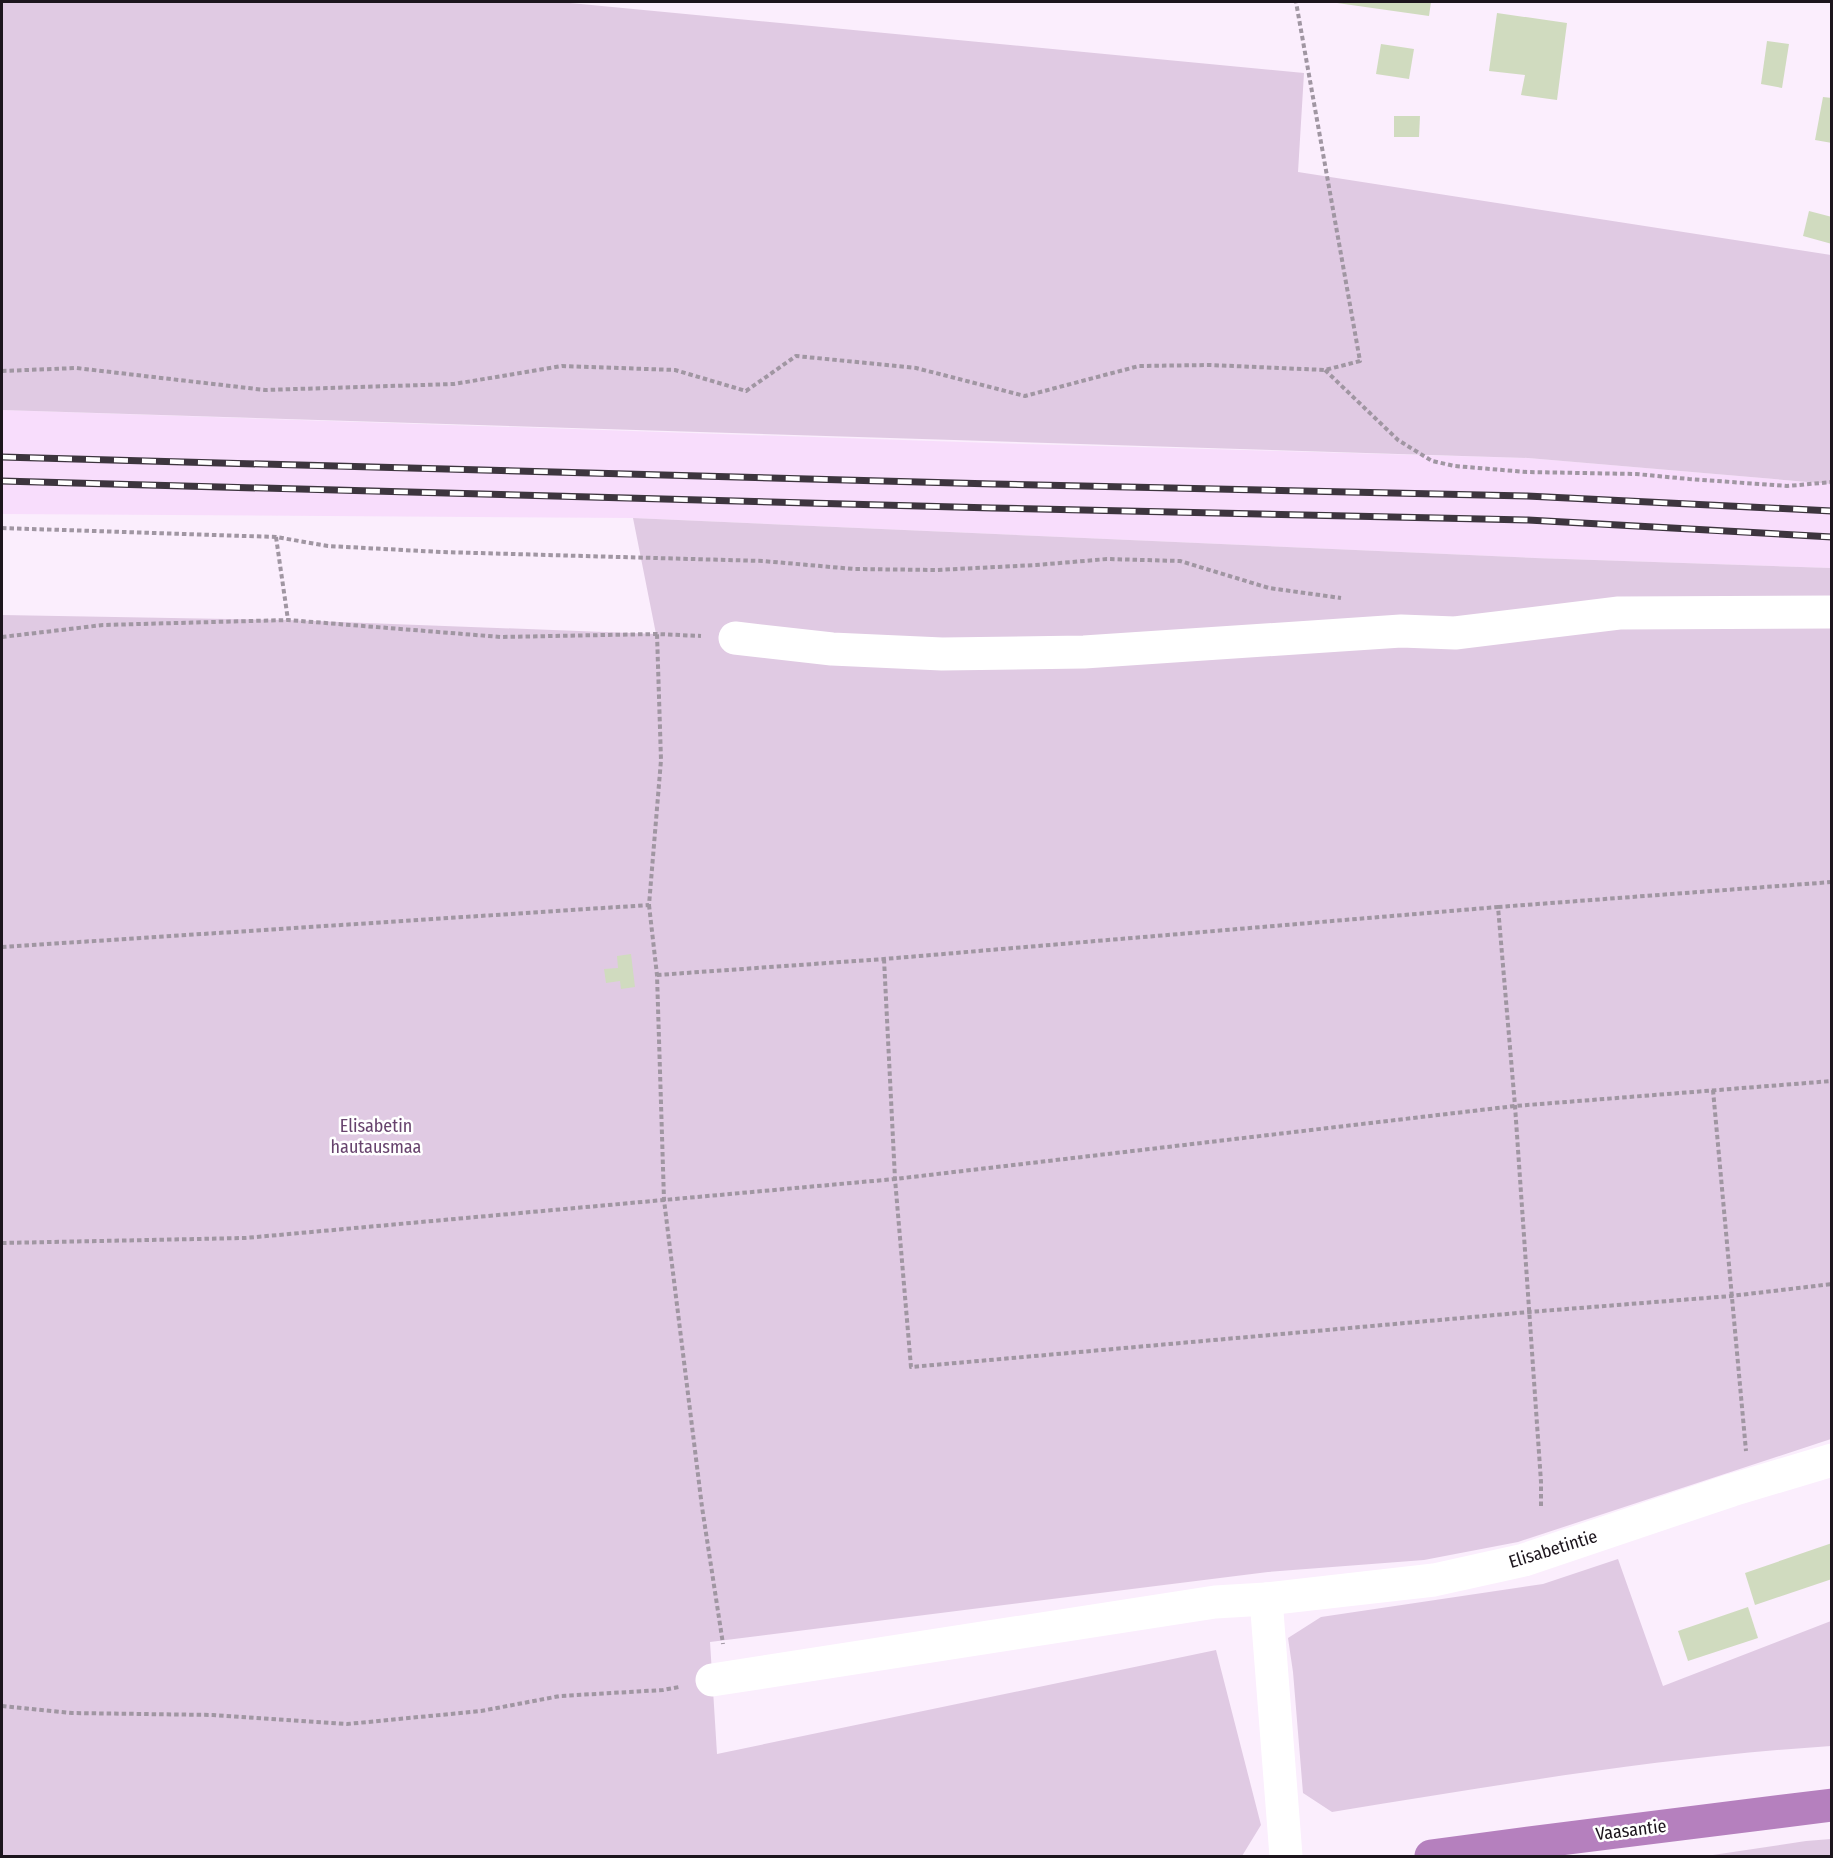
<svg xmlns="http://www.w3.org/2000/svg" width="1833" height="1858" viewBox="0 0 1833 1858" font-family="'Fira Sans Condensed',sans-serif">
<rect width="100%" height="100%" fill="#fbeefd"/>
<polygon fill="#f8ddfc" points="2,410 992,443 1528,458 1831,484 1832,568 1535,558 633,518 2,514"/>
<g fill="#e0cae3">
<polygon points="2,2 560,2 1304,73 1298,172 1831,255 1831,484 1528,458 2,410"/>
<polygon points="633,518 1535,558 1831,568 1831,1439 1518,1542 1424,1560 1268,1572 710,1642 717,1754 1216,1650 1261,1825 1242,1856 2,1856 2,615 288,620 656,634"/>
<path d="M1618 1559 1663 1686 1831 1621V1746C1664 1757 1498 1785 1332 1812L1303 1793 1293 1672 1288 1638 1321 1617 1543 1584Z"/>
<polygon points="1831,1839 1831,1856 1706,1856 1806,1841"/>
</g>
<g fill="#d0dbbf">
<polygon points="1337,2 1431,2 1429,16 1337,3"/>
<polygon points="1497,13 1567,23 1557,100 1521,95 1525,75 1489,71"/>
<polygon points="1767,41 1789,44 1782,88 1761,84"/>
<polygon points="1381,44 1414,49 1409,79 1376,74"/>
<polygon points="1823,97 1832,98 1832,143 1815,140"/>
<polygon points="1394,116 1420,116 1419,137 1394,137"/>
<polygon points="1809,211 1832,217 1832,244 1803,236"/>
<polygon points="631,954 635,987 621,989 620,981 606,983 604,969 618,968 617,956"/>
<polygon points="1832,1543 1832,1579 1755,1605 1745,1573"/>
<polygon points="1748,1607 1758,1638 1688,1661 1678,1631"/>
</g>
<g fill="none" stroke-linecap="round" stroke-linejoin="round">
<g stroke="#a096a2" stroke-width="4" stroke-dasharray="4.5 3" stroke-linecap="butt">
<polyline points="1325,370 1398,440 1432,461 1455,466 1527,472 1636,474 1689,479 1787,486 1832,482"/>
<polyline points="2,371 76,368 265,390 454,384 562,366 675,370 746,391 796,356 916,368 1025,396 1139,366 1210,365 1325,370 1360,361 1296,2"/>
<polyline points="2,528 276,537 328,546 441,552 763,561 854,569 936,570 1036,565 1107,559 1180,561 1269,588 1341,598"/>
<polyline points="276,537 288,620"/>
<polyline points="2,637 103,625 288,620 501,637 657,634 701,636"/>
<polyline points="649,905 657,975 664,1200 702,1507 723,1644"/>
<polyline points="1498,907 1832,882"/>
<polyline points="2,947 649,905 661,760 657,634"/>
<polyline points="884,959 895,1179 911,1367 1529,1312 1731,1296 1832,1284"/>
<polyline points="657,975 884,959 1498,907 1515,1106 1541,1482 1541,1507"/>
<polyline points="1713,1090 1746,1451"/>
<polyline points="2,1243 245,1238 895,1179 1515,1106 1832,1081"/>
<polyline points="2,1706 72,1713 213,1715 347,1724 481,1711 560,1696 663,1690 679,1687"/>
</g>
<g stroke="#fff" stroke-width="33">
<polyline points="735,638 832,649 942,654 1084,652 1401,631 1455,633 1619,613 1832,612"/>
<polyline points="1266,1599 1286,1856"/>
<polyline points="712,1680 1215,1602 1266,1599 1434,1580 1524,1560 1732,1490 1832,1460"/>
</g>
<polyline stroke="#b580be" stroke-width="33" points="1431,1856 1536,1842 1832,1805"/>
<g stroke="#3d353e" stroke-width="7">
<g id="rail">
<polyline points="2,457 993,484 1527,496 1832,511"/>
<polyline points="2,481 992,508 1528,520 1832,537"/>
</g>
</g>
<use href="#rail" stroke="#fff" stroke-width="4.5" stroke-dasharray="14" stroke-linecap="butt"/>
</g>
<g text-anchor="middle" stroke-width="5" stroke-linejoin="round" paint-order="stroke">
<g font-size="18" fill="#67436d" stroke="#fff">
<text x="376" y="1132">Elisabetin<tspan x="376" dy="21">hautausmaa</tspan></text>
</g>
<g font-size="18" fill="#1c151d" stroke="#fff">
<text transform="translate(1553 1549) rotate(-17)" y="6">Elisabetintie</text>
<text transform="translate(1631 1830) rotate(-7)" y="6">Vaasantie</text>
</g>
</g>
<rect width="1833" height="1858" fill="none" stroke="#1c151d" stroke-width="6"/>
</svg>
